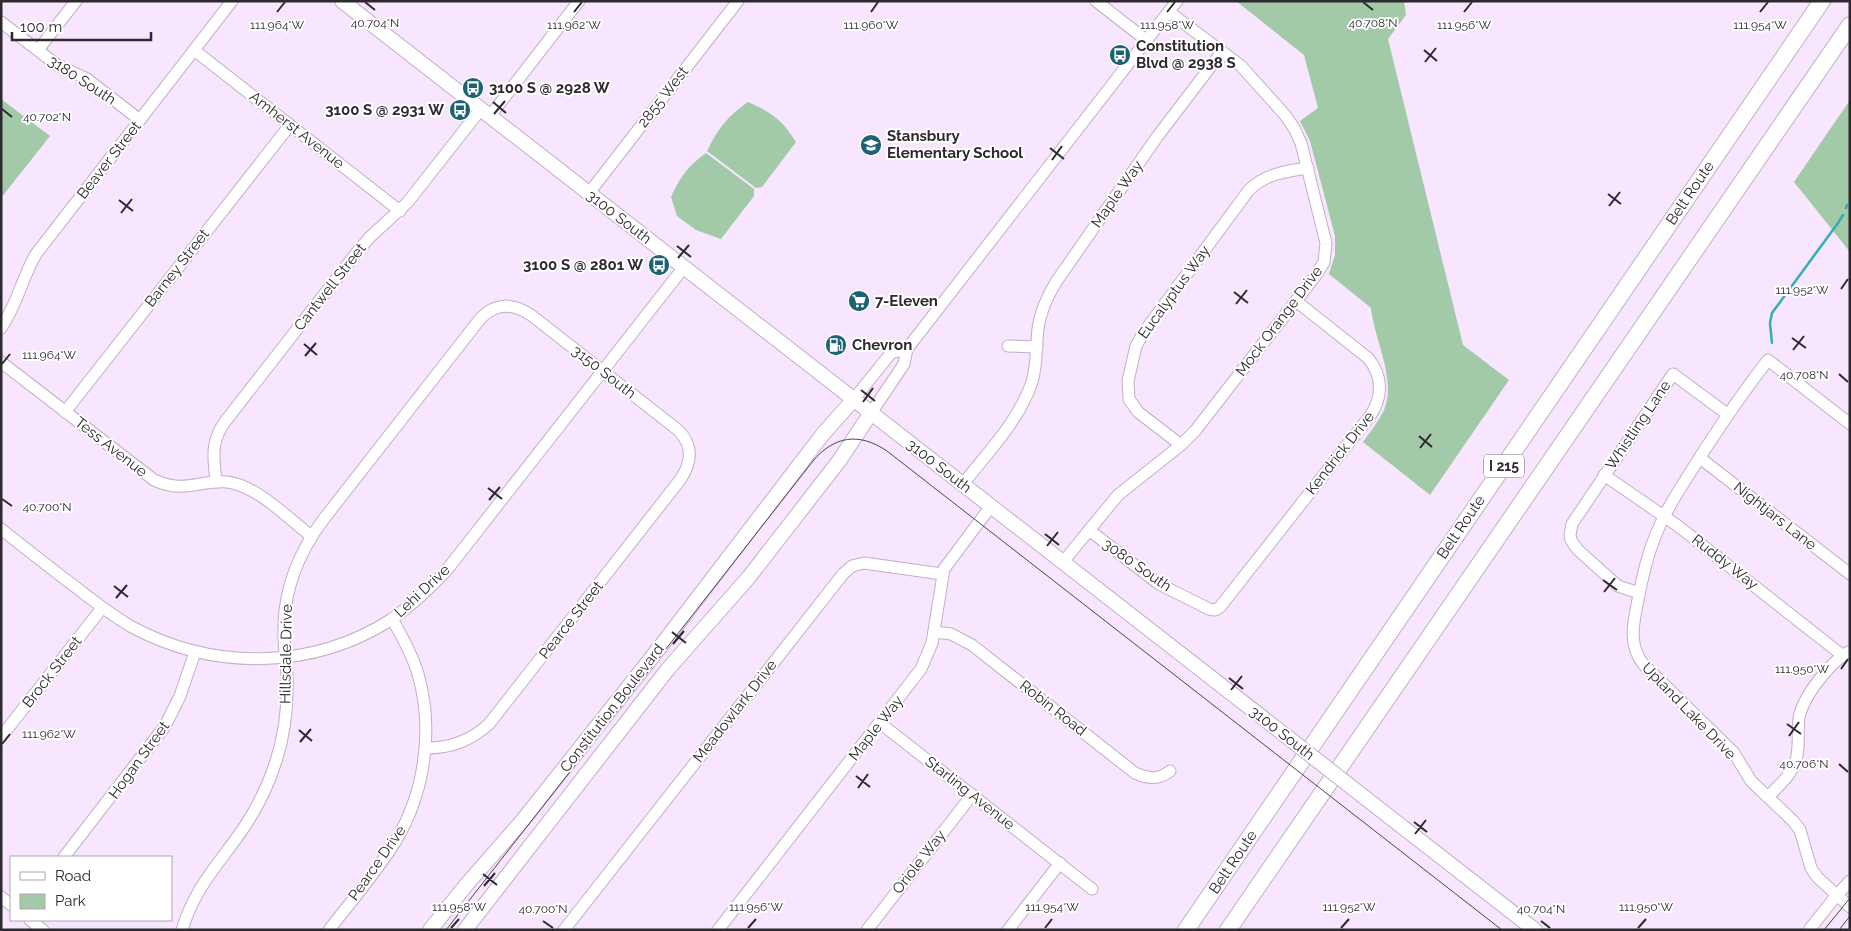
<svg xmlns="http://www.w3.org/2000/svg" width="1851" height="931" viewBox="0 0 1851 931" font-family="Raleway,sans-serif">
<rect width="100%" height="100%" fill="#f7e6fd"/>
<g fill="#a2caa8">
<path d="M1236 1H1404L1406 15 1388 39 1463 345 1509 380 1430 495 1363 442C1370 432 1379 421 1384 410 1397 380 1374 339 1371 308L1329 274 1335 255V236L1310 141 1300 121 1318 108 1304 55Z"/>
<polygon points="1,99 50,136 1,198"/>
<polygon points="1850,100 1850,252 1794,182"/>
<path d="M748 102C773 113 782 120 796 142L762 187 756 188 707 151C719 127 727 117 748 102Z"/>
<path d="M706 153 754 189V196L721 239 696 230 677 216 671 197C680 177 688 166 706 153Z"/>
</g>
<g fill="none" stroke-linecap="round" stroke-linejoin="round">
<g stroke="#33aeb3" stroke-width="2.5">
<polyline points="1846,208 1847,205"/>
<polyline points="1772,343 1770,323 1772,313 1838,223 1843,215"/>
</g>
<g stroke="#c0b0c6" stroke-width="13">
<g id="minor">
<polyline points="1096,1 1146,40"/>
<polyline points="1,22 57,65 87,79 140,120"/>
<polyline points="38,50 76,1"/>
<polyline points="194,50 400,211"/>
<polyline points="490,116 579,1"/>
<polyline points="589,193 738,1"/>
<path d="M1 328C17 305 22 278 36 254L232 1"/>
<polyline points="1008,346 1037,347"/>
<path d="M1 362 154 480C185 494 198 480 227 482 256 485 288 518 311 536"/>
<polyline points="854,399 891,353 907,349"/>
<polyline points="65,412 290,125"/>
<polyline points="871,413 904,364 907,349 1177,1"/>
<path d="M1850 424 1768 360C1743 392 1722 423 1700 457 1684 483 1666 508 1655 537 1647 556 1642 579 1638 600 1633 623 1628 646 1644 665L1734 753 1751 781 1793 821 1800 830 1811 868 1817 877 1850 907"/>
<path d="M1181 445 1138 412 1129 399 1128 381 1136 346 1144 332 1249 190C1265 174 1286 171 1308 168"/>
<polyline points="1700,458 1850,574"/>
<polyline points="1604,475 1678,526 1842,655"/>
<path d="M216 482C214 459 210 444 224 423L358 251 370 237 407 203 481 109"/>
<path d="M963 484C987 453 1019 421 1032 382 1037 365 1036 347 1038 329 1040 312 1047 297 1056 282L1157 137 1221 53"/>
<path d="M1 529C25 548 49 567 73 585 92 600 111 615 132 627 214 671 313 670 392 619 412 605 430 588 446 571L684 267"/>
<path d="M1089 530 1159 584 1209 609 1215 610 1220 607 1370 416C1383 397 1383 376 1368 358L1296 301"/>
<polyline points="1063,562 1118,495 1181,445 1195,431 1316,275 1324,262 1326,243 1301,143 1294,128 1285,115 1241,66 1169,12"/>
<polyline points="1639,593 1618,586 1577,549 1571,540 1570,535 1572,524 1673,374 1727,414"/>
<path d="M934 632 951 634 972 645 1135 773C1148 779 1159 780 1170 771"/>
<polyline points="880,723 1092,889"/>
<polyline points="1,737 102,608"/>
<path d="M1768 797C1778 786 1792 775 1796 760 1800 747 1797 732 1799 718 1803 696 1831 661 1850 651"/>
<polyline points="64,857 165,726 180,696 195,652"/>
<polyline points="1,897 11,905"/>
<polyline points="30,920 43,930"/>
<path d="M182 930C195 886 220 863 245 826 258 806 269 784 276 761 285 734 288 703 287 675 286 658 283 642 284 625 285 586 300 551 323 520L480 319C495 302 513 303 531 315L678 430C694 446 692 462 680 480L489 724C470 741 451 748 426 748"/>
<path d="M329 930C351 901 376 873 395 842 425 793 434 729 418 674 412 654 402 636 392 619"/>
<polyline points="564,930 843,574 852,566 864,563 942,574"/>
<polyline points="718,930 921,669 932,643 944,569 991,506"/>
<polyline points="867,930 972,795"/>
<polyline points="1008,930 1060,863"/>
<polyline points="1809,930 1836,896 1850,881"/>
</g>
</g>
<g stroke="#c0b0c6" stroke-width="16">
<g id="major">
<polyline points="342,1 1272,725"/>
<polyline points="1373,804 1535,930"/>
<polyline points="430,930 467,884 523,820 660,647 823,434 854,399"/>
<polyline points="465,930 668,669 749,577 839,461 871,413"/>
</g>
</g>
<g stroke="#c0b0c6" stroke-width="18">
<g id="highway">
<polyline points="1186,930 1822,1"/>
<polyline points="1228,930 1850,25"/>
</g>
</g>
<use href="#minor" stroke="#fff" stroke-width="11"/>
<use href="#major" stroke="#fff" stroke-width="14"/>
<use href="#highway" stroke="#fff" stroke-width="16"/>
<g stroke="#4d4550" stroke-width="1">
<path d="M446 930 813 461C834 436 859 432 887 451L1502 930"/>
<polyline points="1824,930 1850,898"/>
<polyline points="1839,930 1850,916"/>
</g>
<g stroke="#c0b0c6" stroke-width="16" stroke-linecap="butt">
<polyline id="major-bridge" points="1272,725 1373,804"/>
</g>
<use href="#major-bridge" stroke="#fff" stroke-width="14"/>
</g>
<path fill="none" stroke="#2e2830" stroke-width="2" d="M365 2 375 10M1363 2 1373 10M277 12 285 2M574 12 582 2M871 12 878 2M1167 12 1175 2M1464 12 1472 2M1760 12 1768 2M1424 50 1437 61M1425 62 1436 48M493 102 506 113M2 109 12 117M494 114 505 101M1050 148 1064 159M1052 160 1062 146M1608 194 1621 204M119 200 133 211M1609 206 1620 192M121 213 132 199M677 246 691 257M678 258 689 245M1841 289 1848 279M1234 292 1248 303M1236 304 1247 290M1792 338 1806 348M304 344 317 355M1793 350 1804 336M305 356 316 343M2 364 10 354M1839 374 1848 382M861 390 875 401M863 402 873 388M1419 436 1432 447M1420 448 1431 434M488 488 502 499M2 499 12 506M489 500 500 487M1045 534 1059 545M1047 546 1058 532M1603 580 1617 590M114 586 128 597M1604 592 1615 578M116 598 127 585M672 632 686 643M673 644 684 631M1841 669 1848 659M1229 678 1243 689M1231 690 1242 676M1787 724 1801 734M299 730 312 741M1789 736 1799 722M300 742 311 729M2 744 10 734M1839 764 1848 772M856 776 870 787M858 788 868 774M1414 822 1427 832M1415 834 1426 820M483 874 497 885M484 886 495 873M543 921 553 928M1541 921 1550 928M451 928 459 919M748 928 756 919M1045 928 1052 919M1341 928 1349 919M1638 928 1646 919"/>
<defs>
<g id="bus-disc" transform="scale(1.125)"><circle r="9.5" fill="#1b6272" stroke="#fff"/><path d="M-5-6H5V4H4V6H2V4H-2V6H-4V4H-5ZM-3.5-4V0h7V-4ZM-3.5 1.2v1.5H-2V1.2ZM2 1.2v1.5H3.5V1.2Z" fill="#fff"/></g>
<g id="school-disc" transform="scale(1.125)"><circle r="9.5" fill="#1b6272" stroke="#fff"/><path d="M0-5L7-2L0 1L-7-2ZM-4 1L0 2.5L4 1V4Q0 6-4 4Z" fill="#fff"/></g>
<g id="supermarket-disc" transform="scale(1.125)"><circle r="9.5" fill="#1b6272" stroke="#fff"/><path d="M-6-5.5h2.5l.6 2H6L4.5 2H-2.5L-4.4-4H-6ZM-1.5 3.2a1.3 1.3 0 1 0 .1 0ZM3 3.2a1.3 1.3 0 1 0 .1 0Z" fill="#fff"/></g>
<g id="fuel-disc" transform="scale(1.125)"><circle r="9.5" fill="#1b6272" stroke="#fff"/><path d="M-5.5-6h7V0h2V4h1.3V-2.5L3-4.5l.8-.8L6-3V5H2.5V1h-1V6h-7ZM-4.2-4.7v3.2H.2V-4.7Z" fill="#fff"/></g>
</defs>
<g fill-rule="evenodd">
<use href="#bus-disc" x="1120" y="55"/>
<use href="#bus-disc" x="473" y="88"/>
<use href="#bus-disc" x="460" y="110"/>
<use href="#school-disc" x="871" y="145"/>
<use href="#bus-disc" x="659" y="265"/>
<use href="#supermarket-disc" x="859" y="301"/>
<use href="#fuel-disc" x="836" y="345"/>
</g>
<g text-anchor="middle" stroke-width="4" stroke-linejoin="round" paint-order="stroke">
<rect fill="#fff" stroke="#6d686e" stroke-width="1" x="1484" y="454.5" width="40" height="23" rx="4"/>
<g font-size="14" font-weight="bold" fill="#2e2830">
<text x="1504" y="471">I 215</text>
</g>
<g font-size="15" font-weight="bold" fill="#2e2830" stroke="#fff" text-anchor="start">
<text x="1136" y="51">Constitution<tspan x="1136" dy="17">Blvd @ 2938 S</tspan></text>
<text x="489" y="93">3100 S @ 2928 W</text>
<text x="444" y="115" text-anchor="end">3100 S @ 2931 W</text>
<text x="887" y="141">Stansbury<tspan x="887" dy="17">Elementary School</tspan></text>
<text x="643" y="270" text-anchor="end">3100 S @ 2801 W</text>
<text x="875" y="306">7-Eleven</text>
<text x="852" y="350">Chevron</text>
</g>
<g font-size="15" fill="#2e2830" stroke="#fff">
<text transform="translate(82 80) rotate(33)" y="5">3180 South</text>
<text transform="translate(663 97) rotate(-52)" y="5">2855 West</text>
<text transform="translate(297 130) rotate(38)" y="5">Amherst Avenue</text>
<text transform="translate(109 160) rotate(-52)" y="5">Beaver Street</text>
<text transform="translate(1690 193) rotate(-56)" y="5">Belt Route</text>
<text transform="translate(1117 194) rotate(-55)" y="5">Maple Way</text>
<text transform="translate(619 217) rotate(38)" y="5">3100 South</text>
<text transform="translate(177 268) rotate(-52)" y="5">Barney Street</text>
<text transform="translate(330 287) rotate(-52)" y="5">Cantwell Street</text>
<text transform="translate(1174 292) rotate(-54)" y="5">Eucalyptus Way</text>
<text transform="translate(1279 321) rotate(-53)" y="5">Mock Orange Drive</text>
<text transform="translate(604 372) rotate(38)" y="5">3150 South</text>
<text transform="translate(1638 425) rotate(-56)" y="5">Whistling Lane</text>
<text transform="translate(111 447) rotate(38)" y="5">Tess Avenue</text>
<text transform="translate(1340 453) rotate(-52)" y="5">Kendrick Drive</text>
<text transform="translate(939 466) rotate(38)" y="5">3100 South</text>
<text transform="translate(1775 516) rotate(38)" y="5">Nightjars Lane</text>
<text transform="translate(1461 527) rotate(-56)" y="5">Belt Route</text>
<text transform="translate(1725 562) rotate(38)" y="5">Ruddy Way</text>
<text transform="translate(1137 565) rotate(35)" y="5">3080 South</text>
<text transform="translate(422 591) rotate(-43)" y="5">Lehi Drive</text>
<text transform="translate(571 620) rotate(-52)" y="5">Pearce Street</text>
<text transform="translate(286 654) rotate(-89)" y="5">Hillsdale Drive</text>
<text transform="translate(52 672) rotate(-52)" y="5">Brock Street</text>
<text transform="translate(612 708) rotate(-52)" y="5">Constitution Boulevard</text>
<text transform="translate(1053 708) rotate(38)" y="5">Robin Road</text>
<text transform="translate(735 711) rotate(-52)" y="5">Meadowlark Drive</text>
<text transform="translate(1689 711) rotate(46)" y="5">Upland Lake Drive</text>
<text transform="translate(876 728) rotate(-52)" y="5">Maple Way</text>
<text transform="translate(1282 733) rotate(38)" y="5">3100 South</text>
<text transform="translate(139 760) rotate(-54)" y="5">Hogan Street</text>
<text transform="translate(970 793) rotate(38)" y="5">Starling Avenue</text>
<text transform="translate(919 862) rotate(-52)" y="5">Oriole Way</text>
<text transform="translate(1233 862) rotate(-56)" y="5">Belt Route</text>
<text transform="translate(377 863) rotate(-55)" y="5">Pearce Drive</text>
</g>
</g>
<g font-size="12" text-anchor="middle" fill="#2e2830" stroke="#fff" stroke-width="4" stroke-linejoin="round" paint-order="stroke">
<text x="375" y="27">40.704°N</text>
<text x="1373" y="27">40.708°N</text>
<text x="574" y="29">111.962°W</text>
<text x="871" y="29">111.960°W</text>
<text x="1167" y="29">111.958°W</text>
<text x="1464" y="29">111.956°W</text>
<text x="1760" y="29">111.954°W</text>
<text x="277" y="29">111.964°W</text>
<text x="47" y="121">40.702°N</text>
<text x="1802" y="294">111.952°W</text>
<text x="49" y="359">111.964°W</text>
<text x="1804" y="379">40.708°N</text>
<text x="47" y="511">40.700°N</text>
<text x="1802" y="673">111.950°W</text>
<text x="49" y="738">111.962°W</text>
<text x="1804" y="768">40.706°N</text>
<text x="459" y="911">111.958°W</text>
<text x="756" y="911">111.956°W</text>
<text x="1052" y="911">111.954°W</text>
<text x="1349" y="911">111.952°W</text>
<text x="1646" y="911">111.950°W</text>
<text x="543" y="913">40.700°N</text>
<text x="1541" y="913">40.704°N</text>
</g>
<rect width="1851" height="931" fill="none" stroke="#2e2830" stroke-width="5"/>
<rect x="10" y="856" width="162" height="65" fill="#ffffff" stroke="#aba9ac"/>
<rect x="20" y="872" width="25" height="8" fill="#ffffff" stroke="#aba9ac"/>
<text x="55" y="881" font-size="15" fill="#2e2830">Road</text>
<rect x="20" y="894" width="25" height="15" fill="#a2caa8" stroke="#aba9ac"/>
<text x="55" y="906" font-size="15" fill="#2e2830">Park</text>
<path d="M12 32v8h139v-8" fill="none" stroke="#2e2830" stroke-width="2.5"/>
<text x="20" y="32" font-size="15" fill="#2e2830" stroke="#ffffff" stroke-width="4" paint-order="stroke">100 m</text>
</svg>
